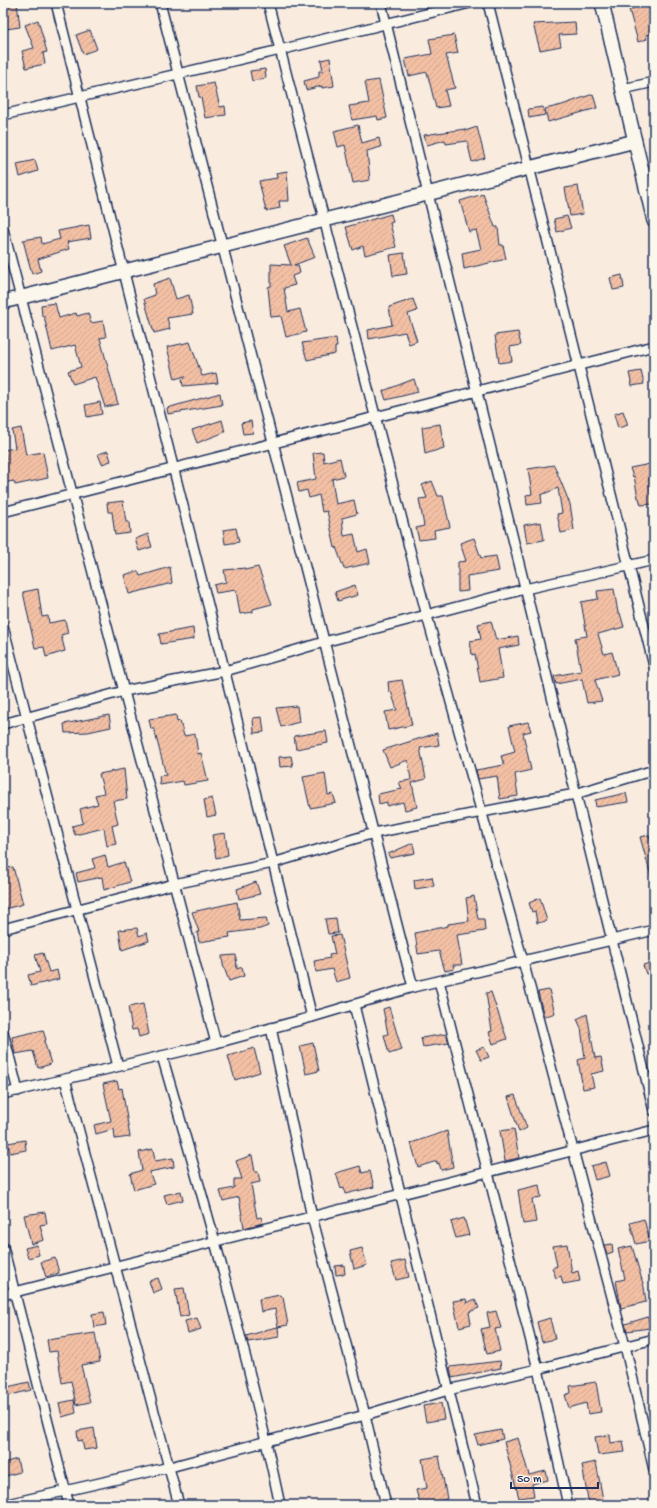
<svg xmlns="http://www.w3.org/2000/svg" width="657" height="1508" viewBox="0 0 657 1508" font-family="'Gochi Hand',sans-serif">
<defs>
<pattern id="building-hatch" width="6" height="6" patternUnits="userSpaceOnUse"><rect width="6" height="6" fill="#f3c0a4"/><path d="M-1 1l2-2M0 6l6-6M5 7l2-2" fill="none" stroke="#d0a590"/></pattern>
</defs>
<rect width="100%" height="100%" fill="#f9ecde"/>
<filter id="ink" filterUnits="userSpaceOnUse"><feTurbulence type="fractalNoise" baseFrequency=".025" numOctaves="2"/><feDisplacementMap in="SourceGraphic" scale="8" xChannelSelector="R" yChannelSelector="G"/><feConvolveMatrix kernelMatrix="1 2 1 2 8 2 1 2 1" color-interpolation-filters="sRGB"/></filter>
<g filter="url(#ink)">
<g fill="url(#building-hatch)" stroke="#1b2f5e">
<polygon points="3,3 17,3 20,27 6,29"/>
<polygon points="654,3 654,33 646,35 647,39 638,42 629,9"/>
<polygon points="38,20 47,52 43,53 45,64 26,68 22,51 34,48 25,25"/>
<polygon points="575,22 576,34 559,35 561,46 540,50 533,24"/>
<polygon points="90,30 97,49 83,54 76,35"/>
<polygon points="454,35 458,53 446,55 455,88 445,90 449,106 436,108 427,72 409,76 405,59 432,54 429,39"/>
<polygon points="330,58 334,86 322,88 322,86 306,90 304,81 319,77 319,71 323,71 321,60"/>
<polygon points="265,69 266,78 252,81 250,71"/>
<polygon points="379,80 387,118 378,120 377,116 352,120 349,106 369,103 365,82"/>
<polygon points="214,83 220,107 225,106 226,115 205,118 201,97 199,97 197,86"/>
<polygon points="593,94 597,108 548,122 545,109 562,105"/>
<polygon points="543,107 545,115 529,118 528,109"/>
<polygon points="358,125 362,143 379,138 381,147 367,151 370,180 353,183 345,145 338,147 334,131"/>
<polygon points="477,127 485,158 472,162 467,141 446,144 445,140 427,145 424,135 465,129 465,131"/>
<polygon points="35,160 38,171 20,177 17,164"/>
<polygon points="287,171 289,201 279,201 280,208 266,211 259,181 277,178 276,173"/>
<polygon points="578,186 583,214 570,216 565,188"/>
<polygon points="483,194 495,227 498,227 500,245 503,245 506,259 464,269 462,253 481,249 476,230 469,232 460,201"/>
<polygon points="391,214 393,222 390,223 396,247 365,255 363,246 353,250 346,227"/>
<polygon points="567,216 571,228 557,232 554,219"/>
<polygon points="89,225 91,238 67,242 69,249 38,259 41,271 32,274 23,240 41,237 42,244 60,239 58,231"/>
<polygon points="307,238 315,257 294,265 298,265 300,273 292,276 295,285 284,288 288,312 300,309 306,332 286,337 281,316 271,317 268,287 271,286 271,264 291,265 284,246"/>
<polygon points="404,253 407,274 393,276 390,255"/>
<polygon points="622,275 624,288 613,290 610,278"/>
<polygon points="170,278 176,299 189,295 193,314 167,318 170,329 154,333 144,299 155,295 153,284"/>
<polygon points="413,299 417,311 408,314 417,341 409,344 405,332 369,339 368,330 392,325 389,307"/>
<polygon points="55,303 59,318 76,313 77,316 88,313 91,323 103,321 106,337 100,338 118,404 105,407 95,377 73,384 68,371 81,367 75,345 52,351 44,316 42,316 41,305"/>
<polygon points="518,332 521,345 510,347 512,361 499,363 495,335"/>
<polygon points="336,338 337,347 335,347 335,354 307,360 302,343"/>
<polygon points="190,342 202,376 216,373 218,383 183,386 182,379 185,378 185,376 175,379 167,347"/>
<polygon points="641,371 644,384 632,386 629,373"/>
<polygon points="414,379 418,392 386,400 383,391"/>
<polygon points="220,393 222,405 168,414 167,408"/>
<polygon points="100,402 102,414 87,417 85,405"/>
<polygon points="623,411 628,425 618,428 614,414"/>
<polygon points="222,420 225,432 197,443 192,430"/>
<polygon points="251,421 253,433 243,434 241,423"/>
<polygon points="440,424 444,448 425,454 422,427"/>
<polygon points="21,428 26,455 43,452 48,478 15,485 14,481 3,483 3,460 6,460 4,450 15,448 12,430"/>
<polygon points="108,451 111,461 102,464 98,454"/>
<polygon points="323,452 324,462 340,458 344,476 332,479 336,504 354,500 357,514 342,518 344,536 354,534 358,552 367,549 370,563 344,569 336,547 335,548 327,511 322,512 319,495 309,498 307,490 299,492 297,483 316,479 313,453"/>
<polygon points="650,464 652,478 649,478 653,504 641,505 639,498 638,498 634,476 633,477 630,468"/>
<polygon points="554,465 570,504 574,530 561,533 557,514 562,513 558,488 541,495 542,503 527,505 526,495 532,494 528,469"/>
<polygon points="432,481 438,496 443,496 450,527 434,530 435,538 419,540 416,528 424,526 419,499 427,498 422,485"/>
<polygon points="123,501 126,522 129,522 130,533 115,535 112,512 108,512 107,503"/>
<polygon points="541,522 544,540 527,543 524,525"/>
<polygon points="236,528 239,542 225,544 223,530"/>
<polygon points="148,534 152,547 139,551 135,539"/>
<polygon points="474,538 481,558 496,556 499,571 467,576 468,591 458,592 458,562 466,561 460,543"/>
<polygon points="170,567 172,583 129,594 124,575 138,571 140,576"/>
<polygon points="258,567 272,604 253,609 253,612 240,614 236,590 216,593 214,585 226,582 224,570 245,568 245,570"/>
<polygon points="355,585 358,595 338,601 335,592"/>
<polygon points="38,589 42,617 48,616 49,623 65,620 68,633 61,635 65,651 46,657 44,647 35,648 23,592"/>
<polygon points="614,589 618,613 620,613 624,627 598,634 604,654 612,652 618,674 595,680 602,701 587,703 582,679 556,684 554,676 581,671 575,638 587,636 581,602 598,599 597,591"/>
<polygon points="491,621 496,640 518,636 519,645 498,649 503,678 480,682 475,654 472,655 470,641 481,639 478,624"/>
<polygon points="193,628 194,639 161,644 159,634"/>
<polygon points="402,680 412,725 388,730 385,712 397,710 391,691 389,692 388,682"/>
<polygon points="297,706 299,722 281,727 276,708"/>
<polygon points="109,715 111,727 88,732 65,733 64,724"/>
<polygon points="176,715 177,722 180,721 184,736 195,734 198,754 201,753 208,781 184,785 183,781 160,785 159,776 166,775 154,729 151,729 149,719"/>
<polygon points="262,717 264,732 254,733 253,718"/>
<polygon points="528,722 531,731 523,733 531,770 515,774 518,796 500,799 497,776 478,779 476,770 504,765 501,756 515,752 509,726"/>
<polygon points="326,731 328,743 296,749 294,736"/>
<polygon points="437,733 439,745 420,748 426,779 412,783 417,807 405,810 403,802 387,806 387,802 379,804 378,794 402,789 399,782 411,780 408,760 390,767 383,750"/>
<polygon points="291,756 293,766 280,767 279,757"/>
<polygon points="124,769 127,799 113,801 118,824 112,826 116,844 107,846 104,828 75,835 72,826 83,823 80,809 98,804 95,795 104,793 99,774"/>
<polygon points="325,773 328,795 333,794 336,803 310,808 303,777"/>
<polygon points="626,793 628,802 596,807 595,800"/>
<polygon points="212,798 216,815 207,817 204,800"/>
<polygon points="225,833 228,855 216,858 212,835"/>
<polygon points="649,835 652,845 654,845 654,875 651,876 640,837"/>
<polygon points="413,843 415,853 390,858 388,854"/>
<polygon points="105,855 108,867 124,862 130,882 104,890 102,877 78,882 76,873 95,868 92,859"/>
<polygon points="13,867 23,904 5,909 3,869"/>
<polygon points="432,877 434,886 415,889 414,880"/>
<polygon points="256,882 260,894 239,899 237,889"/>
<polygon points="474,896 478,919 484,919 485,931 457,935 462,965 453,965 454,969 445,971 439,951 418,954 415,933 448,926 448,924 469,921 466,898"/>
<polygon points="540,898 547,921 537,923 535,911 532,912 529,903"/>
<polygon points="237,902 240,920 266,918 268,926 260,929 229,933 230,937 199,942 197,932 199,932 192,912"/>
<polygon points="336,918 338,933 328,934 325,919"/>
<polygon points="137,928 139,936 147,933 149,941 122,950 119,930"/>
<polygon points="340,935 350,978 336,982 332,969 316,972 314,961 330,958 329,955 335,954 331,936"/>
<polygon points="43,953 49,972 57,970 59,979 31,986 28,975 40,972 35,955"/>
<polygon points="236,955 237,969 242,967 244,976 229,981 223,965 222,956"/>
<polygon points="654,962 654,972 646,974 643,965"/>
<polygon points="549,990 555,1013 544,1017 538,992"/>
<polygon points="491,992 507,1039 493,1044 489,1032 492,1031 486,993"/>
<polygon points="143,1004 149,1034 139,1037 137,1029 132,1030 128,1007"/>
<polygon points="389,1007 402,1050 389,1054 384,1035 388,1034 383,1009"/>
<polygon points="587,1014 595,1058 601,1057 604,1071 591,1074 594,1087 583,1089 578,1060 585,1058 581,1028 577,1019"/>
<polygon points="43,1030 46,1040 44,1041 51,1064 38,1068 33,1051 15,1054 12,1037"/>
<polygon points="446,1034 449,1043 423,1047 421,1038"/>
<polygon points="313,1043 319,1071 306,1074 300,1046"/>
<polygon points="484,1047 489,1057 481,1060 476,1050"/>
<polygon points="254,1048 260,1072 235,1080 228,1056"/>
<polygon points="117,1081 119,1089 122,1088 130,1137 115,1139 114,1129 96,1134 94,1125 111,1121 103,1084"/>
<polygon points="515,1095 527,1128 519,1132 508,1097"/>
<polygon points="514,1129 519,1158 505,1161 500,1131"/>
<polygon points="447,1131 453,1167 441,1170 439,1163 437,1164 437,1161 418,1167 411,1143"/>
<polygon points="25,1140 26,1150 10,1153 8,1143"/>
<polygon points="153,1149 155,1161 173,1158 174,1167 149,1172 154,1184 134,1190 130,1174 142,1170 139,1152"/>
<polygon points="252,1155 255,1172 258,1172 260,1182 251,1184 257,1218 261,1217 263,1223 244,1228 239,1197 223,1201 220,1191 234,1188 234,1179 242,1179 236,1161"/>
<polygon points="606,1162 610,1176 595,1180 591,1166"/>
<polygon points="360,1166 362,1173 370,1171 374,1187 345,1194 344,1188 341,1189 336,1173"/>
<polygon points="539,1185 541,1197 532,1199 536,1222 523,1224 518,1190"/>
<polygon points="181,1191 183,1200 167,1204 164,1195"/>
<polygon points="45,1212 47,1224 40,1225 44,1240 31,1244 24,1215"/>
<polygon points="464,1218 469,1235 456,1238 451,1222"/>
<polygon points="644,1219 650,1241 636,1244 630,1223"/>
<polygon points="567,1244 572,1273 578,1271 580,1281 563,1284 561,1276 556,1278 552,1268 557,1266 553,1246"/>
<polygon points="612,1244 613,1252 607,1254 604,1245"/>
<polygon points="37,1245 39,1255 28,1258 25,1248"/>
<polygon points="632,1246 644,1287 646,1302 621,1308 616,1281 625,1279 618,1249"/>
<polygon points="362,1248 367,1265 354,1269 350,1251"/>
<polygon points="55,1258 59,1273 46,1277 41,1262"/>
<polygon points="405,1260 409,1277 396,1280 391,1263"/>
<polygon points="344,1265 345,1274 336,1275 335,1266"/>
<polygon points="158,1278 162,1289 153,1293 149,1281"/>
<polygon points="184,1288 189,1315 180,1317 175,1289"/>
<polygon points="280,1295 281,1297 283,1297 288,1325 278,1327 275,1309 261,1312 259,1299"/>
<polygon points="466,1299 467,1303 475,1299 479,1308 469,1312 471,1324 459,1327 453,1301"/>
<polygon points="496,1311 501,1328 495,1329 500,1351 487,1354 481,1329 490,1327 487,1313"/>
<polygon points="104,1312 106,1325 94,1327 92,1314"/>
<polygon points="648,1317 650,1328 627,1331 625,1324"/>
<polygon points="197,1318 201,1329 188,1333 185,1321"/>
<polygon points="550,1318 555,1339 542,1342 537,1322"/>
<polygon points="278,1327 279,1337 248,1342 246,1336 264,1331 264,1330"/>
<polygon points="95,1333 100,1362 81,1365 90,1402 76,1405 71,1381 62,1383 57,1351 49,1352 47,1340"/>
<polygon points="500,1361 501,1368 452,1378 450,1367"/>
<polygon points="29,1382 31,1390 3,1397 3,1388"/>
<polygon points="596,1382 601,1412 588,1414 586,1403 569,1408 565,1395 571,1393 570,1386"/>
<polygon points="74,1400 76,1413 62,1417 59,1403"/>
<polygon points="441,1403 444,1419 426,1422 423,1406"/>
<polygon points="94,1428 97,1448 84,1450 82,1440 78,1441 77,1431"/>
<polygon points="501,1430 503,1439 478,1445 475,1435"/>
<polygon points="610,1435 611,1443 623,1441 625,1452 598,1455 595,1437"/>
<polygon points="518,1438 529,1475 546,1471 548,1480 532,1484 534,1496 519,1498 504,1442"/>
<polygon points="439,1456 447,1499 420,1505 416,1490 427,1488 422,1459"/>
<polygon points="17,1459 20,1472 6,1476 3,1463"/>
<polygon points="596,1462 604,1505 589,1505 582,1465"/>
</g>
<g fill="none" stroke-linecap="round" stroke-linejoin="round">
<g stroke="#1b2f5e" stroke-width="12">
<g id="street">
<polyline points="56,3 312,1017"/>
<polyline points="160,3 413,987"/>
<polyline points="268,3 427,616 523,961 625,1346 654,1470"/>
<polyline points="381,3 654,1111"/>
<polyline points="488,3 654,666"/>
<polyline points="623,89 654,82"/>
<polyline points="3,115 280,50 470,3"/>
<polyline points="3,229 216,1043"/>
<polyline points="3,512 654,346"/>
<polyline points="3,626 118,1066"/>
<polyline points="3,724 124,691 225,671 324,642 525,589 654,560"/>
<polyline points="3,929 174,884 273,863 374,833 575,794 654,770"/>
<polyline points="439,981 538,1369 568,1505"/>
<polyline points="354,1005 477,1505"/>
<polyline points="271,1028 312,1217 365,1415 386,1505"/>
<polyline points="3,1032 18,1091"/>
<path d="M162 1056C205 1204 248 1353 280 1505"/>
<polyline points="65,1079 179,1505"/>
<polyline points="3,1094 216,1043 312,1017 413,987 654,930"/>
<polyline points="3,1247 69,1505"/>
<polyline points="3,1295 654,1130"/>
<polyline points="3,1505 170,1467 365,1415 448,1390 538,1369 654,1339"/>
</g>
</g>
<g stroke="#1b2f5e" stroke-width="16">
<g id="secondary">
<polyline points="602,3 654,221"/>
<polyline points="3,302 635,141"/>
</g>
</g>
<use href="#street" stroke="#fbf7ec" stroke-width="9"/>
<use href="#secondary" stroke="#fbf7ec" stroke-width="13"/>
</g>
</g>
<rect width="657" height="1508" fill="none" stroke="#fbf7ec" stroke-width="16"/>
<rect x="8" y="8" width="641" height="1492" fill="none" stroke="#1b2f5e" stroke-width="1.5" filter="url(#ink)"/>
<path d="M511 1482v6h87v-6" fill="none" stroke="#1b2f5e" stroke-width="2"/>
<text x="517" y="1482" font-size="12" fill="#1b2f5e" stroke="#fbf7ec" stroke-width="3" paint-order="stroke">50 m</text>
</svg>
